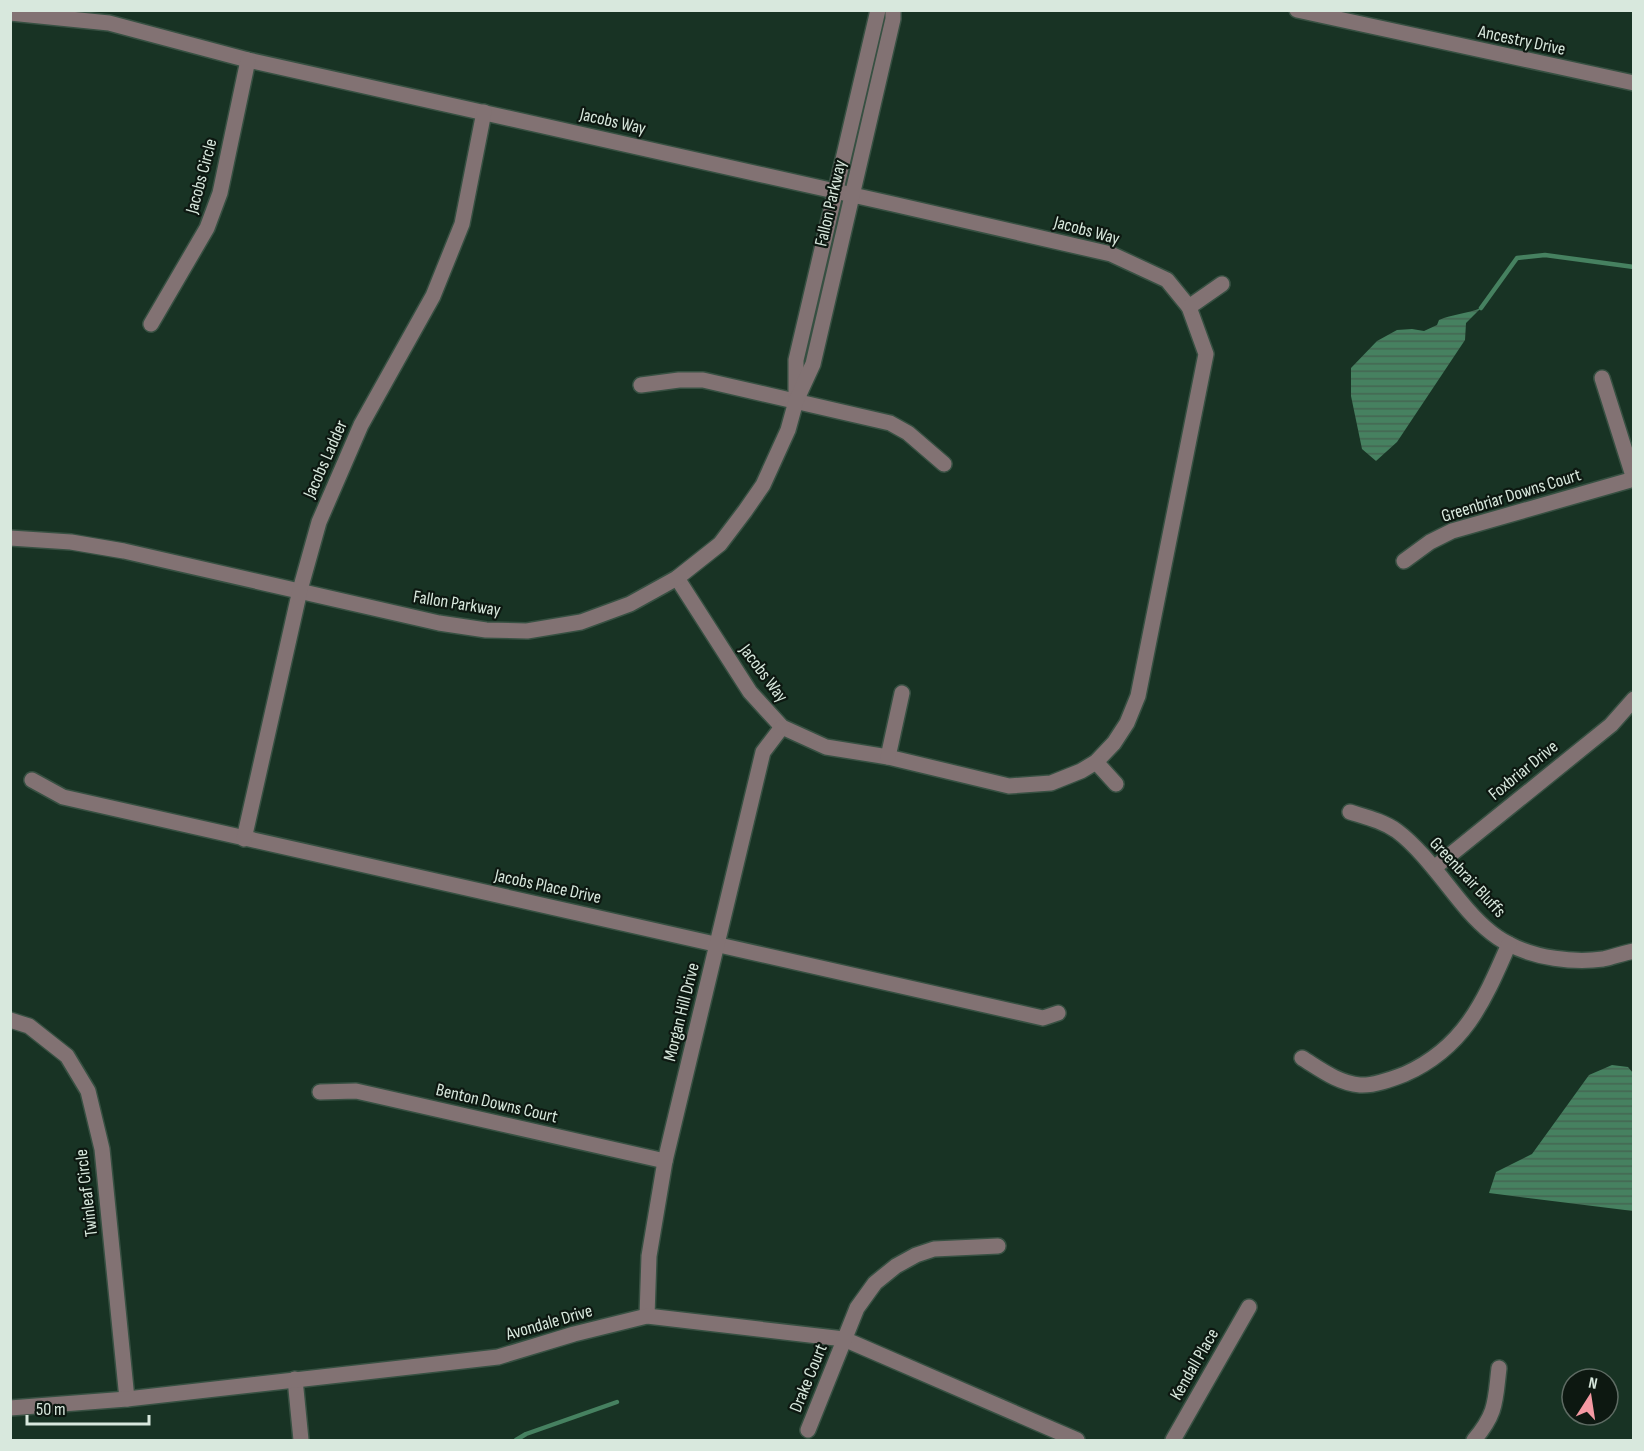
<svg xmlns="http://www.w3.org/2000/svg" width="1644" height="1451" viewBox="0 0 1644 1451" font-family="'Sofia Sans Condensed',sans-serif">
<defs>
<pattern id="water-rules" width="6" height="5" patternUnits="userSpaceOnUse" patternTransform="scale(1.5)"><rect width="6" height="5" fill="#468160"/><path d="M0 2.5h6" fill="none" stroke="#446652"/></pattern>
</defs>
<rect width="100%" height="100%" fill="#183324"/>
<g fill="url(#water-rules)">
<path d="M1481 308 1466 323 1465 340 1397 442 1376 461 1362 449 1351 396V368L1377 341 1397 330 1412 329 1424 331 1437 325 1439 320C1452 314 1467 314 1481 308Z"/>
<polygon points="1612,1065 1628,1067 1633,1073 1633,1211 1489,1193 1496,1172 1532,1154 1589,1075"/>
</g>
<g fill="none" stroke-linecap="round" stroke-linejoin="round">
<g stroke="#468160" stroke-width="4.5">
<polyline points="1481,308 1517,258 1545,255 1634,267"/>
<polyline points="516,1440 526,1434 617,1402"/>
</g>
<g stroke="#375042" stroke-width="18">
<g id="minor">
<polyline points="1297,10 1634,83"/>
<polyline points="10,13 109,23 248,60 893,204 1111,254 1167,280 1189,307 1206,354 1138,696 1127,723 1114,743 1096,762 1081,771 1051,783 1009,786 888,757 826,747 782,727 750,692 677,578"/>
<polyline points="1189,307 1222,284"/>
<polyline points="151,324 207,228 220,193 248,60"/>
<polyline points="1602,378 1634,479"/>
<polyline points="641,385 679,380 703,380 890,423 908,433 944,464"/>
<polyline points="796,395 796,360 878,10"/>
<polyline points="10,538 71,542 124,551 439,623 486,630 527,631 581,622 630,604 677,578 720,544 745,511 763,485 788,430 796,401 813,364 893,19 893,10"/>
<polyline points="1404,561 1430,542 1452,531 1634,479"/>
<polyline points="888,757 902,693"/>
<polyline points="1096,762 1116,784"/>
<polyline points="32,780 63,797 1043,1018 1058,1013"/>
<path d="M1350 812C1366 817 1383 821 1397 831 1420 848 1442 879 1461 902 1474 918 1490 935 1509 944 1535 958 1573 963 1603 959 1613 957 1623 953 1634 951"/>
<polyline points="244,839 300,590 319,522 361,425 433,296 462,224 484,112"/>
<polyline points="1434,868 1611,725 1634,699"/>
<polyline points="10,1020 29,1026 67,1056 88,1091 102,1149 127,1399"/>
<path d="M1302 1058C1320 1069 1338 1083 1360 1085 1374 1086 1392 1079 1405 1074 1465 1047 1484 1001 1509 944"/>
<polyline points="320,1092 356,1091 665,1161"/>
<polyline points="647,1316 649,1256 665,1161 763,752 782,727"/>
<polyline points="295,1379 301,1440"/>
<polyline points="10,1408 127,1399 498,1357 574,1334 647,1316 844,1339 1077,1440"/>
<polyline points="808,1430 857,1308 875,1283 896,1266 916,1255 934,1249 998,1246"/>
<polyline points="1173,1440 1249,1307"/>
<path d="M1474 1440C1497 1413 1495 1401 1499 1368"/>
</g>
</g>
<use href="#minor" stroke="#827273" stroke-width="15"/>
</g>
<g text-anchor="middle" stroke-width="4.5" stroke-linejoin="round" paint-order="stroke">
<g font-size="18" fill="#d8e8dd" stroke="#0d1811">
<text transform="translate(1522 40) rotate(12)" y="6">Ancestry Drive</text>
<text transform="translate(613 121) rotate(13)" y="6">Jacobs Way</text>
<text transform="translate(201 176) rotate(-75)" y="6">Jacobs Circle</text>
<text transform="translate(830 203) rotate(-77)" y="6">Fallon Parkway</text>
<text transform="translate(1087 230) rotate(15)" y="6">Jacobs Way</text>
<text transform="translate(325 459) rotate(-66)" y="6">Jacobs Ladder</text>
<text transform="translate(1511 495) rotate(-17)" y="6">Greenbriar Downs Court</text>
<text transform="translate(457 603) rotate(9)" y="6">Fallon Parkway</text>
<text transform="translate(764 673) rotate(53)" y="6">Jacobs Way</text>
<text transform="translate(1523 770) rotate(-39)" y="6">Foxbriar Drive</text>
<text transform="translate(1468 877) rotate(47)" y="6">Greenbrair Bluffs</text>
<text transform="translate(548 886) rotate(12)" y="6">Jacobs Place Drive</text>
<text transform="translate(681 1012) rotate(-76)" y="6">Morgan Hill Drive</text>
<text transform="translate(497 1103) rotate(13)" y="6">Benton Downs Court</text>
<text transform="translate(86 1193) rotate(-97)" y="6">Twinleaf Circle</text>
<text transform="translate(549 1322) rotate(-16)" y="6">Avondale Drive</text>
<text transform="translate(1194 1364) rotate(-60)" y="6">Kendall Place</text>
<text transform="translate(808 1378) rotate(-68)" y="6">Drake Court</text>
</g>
</g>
<rect width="1644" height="1451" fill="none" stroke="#d8e8dd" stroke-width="24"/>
<g transform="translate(1590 1397) rotate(12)"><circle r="28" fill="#0d1811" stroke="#5e6b63" stroke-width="1.5"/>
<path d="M0-4.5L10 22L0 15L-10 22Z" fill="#f49aa3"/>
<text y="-9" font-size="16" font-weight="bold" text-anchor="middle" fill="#d8e8dd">N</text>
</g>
<path d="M27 1415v9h122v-9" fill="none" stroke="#d8e8dd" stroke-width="3"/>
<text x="36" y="1415" font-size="18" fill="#d8e8dd" stroke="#0d1811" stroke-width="4.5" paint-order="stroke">50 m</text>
</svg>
